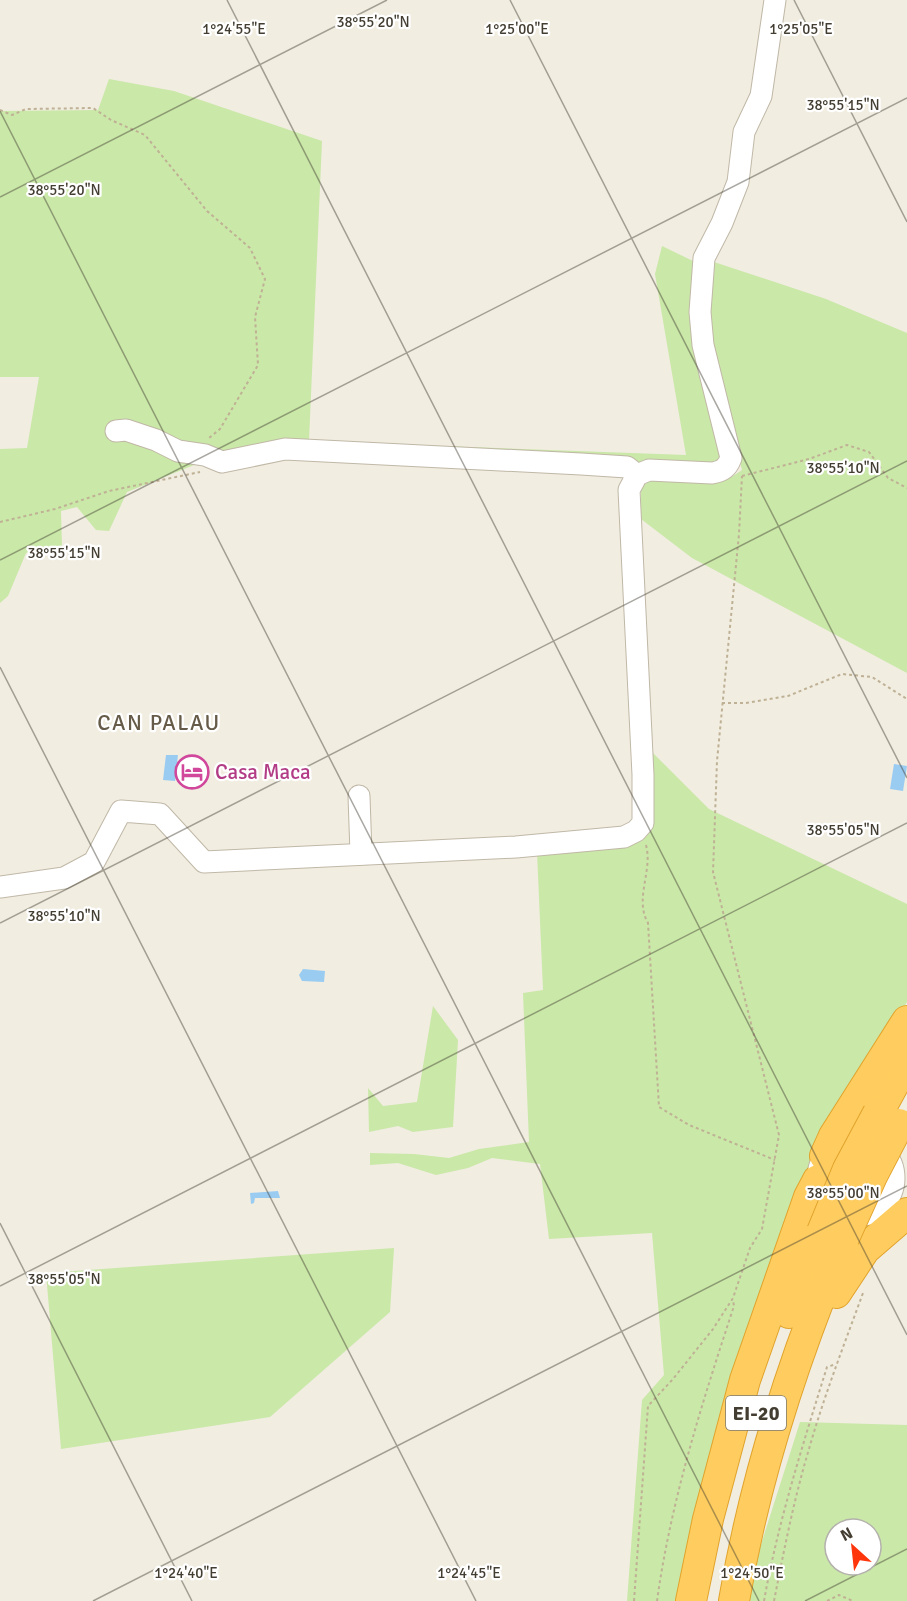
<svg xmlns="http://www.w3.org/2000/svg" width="907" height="1601" viewBox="0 0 907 1601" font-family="Signika,sans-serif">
<rect width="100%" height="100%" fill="#f1ede1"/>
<g fill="#cae8a8" fill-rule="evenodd">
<path d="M109 79 174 91 322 141 309 441 686 455 655 274 662 246 695 262C684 327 708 396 723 459L714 466 688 467 307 446 204 461 127 492 109 531 96 530 77 507 61 511 62 547 26 553 8 596 0 603V449L27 448 39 377H0V111L98 110Z"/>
<polygon points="708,260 826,299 907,333 907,673 692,558 641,519 641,488 650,480 693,481 730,478 742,470 709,346"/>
<polygon points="649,749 709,809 907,904 907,1002 825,1135 801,1188 681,1601 627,1601 642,1400 664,1375 652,1233 549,1239 540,1164 492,1158 468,1168 436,1175 398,1163 370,1165 370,1153 414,1154 449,1158 479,1149 529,1142 523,993 543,990 537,852 639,842 649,833"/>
<polygon points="433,1006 458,1040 453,1127 413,1132 398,1126 369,1132 368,1088 383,1106 417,1102"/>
<polygon points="394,1248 390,1312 270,1417 61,1449 46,1273"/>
<path d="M800 1422 907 1425V1601H748L757 1557ZM835 1529H871V1565H835Z"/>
</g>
<g fill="#9accf2">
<polygon points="166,755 178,755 175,781 163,780"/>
<polygon points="894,764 907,766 903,791 890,789"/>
<polygon points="303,969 325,971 324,982 302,981 299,975"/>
<polygon points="278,1191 280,1198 255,1198 254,1203 251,1204 250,1193"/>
</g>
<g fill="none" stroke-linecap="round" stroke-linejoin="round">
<g stroke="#c0b8a7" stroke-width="23">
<g id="minor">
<polyline points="116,431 126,430 156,440 178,451 205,455 222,462 285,449 581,464 627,467 637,475"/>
<polyline points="359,796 361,854"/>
<path d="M0 887 64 878 94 862 121 811 160 814 204 862 516 847 624 837 636 831 643 823V775L629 490 637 475 649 470 712 473C723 471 727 468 731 458L703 345 700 312 704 258 722 223 738 182 744 132 761 96 775 0"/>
<circle cx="856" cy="1178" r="38"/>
</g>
</g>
<g stroke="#e1a32c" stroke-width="32">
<g id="highway">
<polyline points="878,1113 907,1060"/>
<polyline points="825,1156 834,1136 907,1021"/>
<polyline points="836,1293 865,1249 907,1213"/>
<polyline points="789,1313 822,1232"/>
<polyline points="691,1601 708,1519 745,1380 809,1197 818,1180"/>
<path d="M734 1601C755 1476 795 1354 844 1238"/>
</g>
</g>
<g stroke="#bfb195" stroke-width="2" stroke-dasharray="3 3" stroke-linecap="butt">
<polyline points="0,110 12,115 26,109 93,108 111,120 145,135 207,211 250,248 265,279 255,317 258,365 220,429 209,438"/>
<polyline points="742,476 809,459 847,445 869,452 888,478 907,488"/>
<polyline points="0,522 55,509 109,491 200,472"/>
<polyline points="722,703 746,703 788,696 842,674 872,677 907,699"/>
<path d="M646 845C653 871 634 899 648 923L659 1107 689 1125 775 1160"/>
<polyline points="634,1601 648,1406 673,1379 713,1329 733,1298 750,1248 762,1229 779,1135 713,872 717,761 739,534 742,476"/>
<path d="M657 1601C671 1500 702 1403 734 1306L733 1300"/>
<path d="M764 1601C778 1522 803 1444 827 1367L836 1364"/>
<path d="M774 1601C784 1550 794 1499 809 1449 824 1396 844 1345 863 1293"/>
<polyline points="827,1601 839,1595 853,1601"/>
</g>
<use href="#minor" stroke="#fff" stroke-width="21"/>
<use href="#highway" stroke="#ffcd5f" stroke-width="30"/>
<g stroke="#e1a32c" stroke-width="32" stroke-linecap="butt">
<g id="highway-bridge">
<polyline points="822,1232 848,1169 878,1113"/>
<polyline points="844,1238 872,1176 899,1124"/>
</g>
</g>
<use href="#highway-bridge" stroke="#ffcd5f" stroke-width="30"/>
</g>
<path fill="none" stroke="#433d32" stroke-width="1.5" stroke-opacity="0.45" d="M227 0 907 1335M510 0 907 778M794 0 907 222M0 111 759 1601M0 197 387 0M0 560 907 98M0 667 476 1601M0 923 907 461M0 1223 192 1601M0 1286 907 823M93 1601 907 1186M805 1601 907 1549"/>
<defs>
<g id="hotel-ring" transform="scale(1.725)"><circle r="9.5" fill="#fff" stroke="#d1479c" stroke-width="1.5"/><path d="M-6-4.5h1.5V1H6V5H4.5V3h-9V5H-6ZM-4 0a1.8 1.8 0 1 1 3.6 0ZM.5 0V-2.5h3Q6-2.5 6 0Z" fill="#d1479c"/></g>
</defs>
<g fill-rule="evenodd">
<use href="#hotel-ring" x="192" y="772"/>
</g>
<g text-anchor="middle" stroke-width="4.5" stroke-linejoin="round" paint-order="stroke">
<rect fill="#fff" stroke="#7b7770" stroke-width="1.5" x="726" y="1396" width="60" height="34" rx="4.5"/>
<g font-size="20" font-weight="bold" fill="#433d32">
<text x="756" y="1420">EI-20</text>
</g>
<g font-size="21" fill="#b23c85" stroke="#fff" text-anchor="start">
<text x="215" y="779">Casa Maca</text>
</g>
<g font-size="22" letter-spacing="1.5" fill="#665b49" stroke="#fff">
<text x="159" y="730">CAN PALAU</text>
</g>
</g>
<g font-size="15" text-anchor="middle" fill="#433d32" stroke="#fff" stroke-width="4.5" stroke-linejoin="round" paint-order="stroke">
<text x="373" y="27">38°55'20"N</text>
<text x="234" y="34">1°24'55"E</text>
<text x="517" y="34">1°25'00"E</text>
<text x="801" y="34">1°25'05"E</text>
<text x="843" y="110">38°55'15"N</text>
<text x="64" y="195">38°55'20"N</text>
<text x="843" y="473">38°55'10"N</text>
<text x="64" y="558">38°55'15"N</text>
<text x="843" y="835">38°55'05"N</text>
<text x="64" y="921">38°55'10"N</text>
<text x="843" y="1198">38°55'00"N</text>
<text x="64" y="1284">38°55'05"N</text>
<text x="186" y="1578">1°24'40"E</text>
<text x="469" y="1578">1°24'45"E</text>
<text x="752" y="1578">1°24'50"E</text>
</g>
<g transform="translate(853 1547) rotate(333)"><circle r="28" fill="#ffffff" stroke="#b4b1ad" stroke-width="1.5"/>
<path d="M0-4.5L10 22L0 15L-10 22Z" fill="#ff350b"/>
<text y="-9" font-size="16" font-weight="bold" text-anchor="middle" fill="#433d32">N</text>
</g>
</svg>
